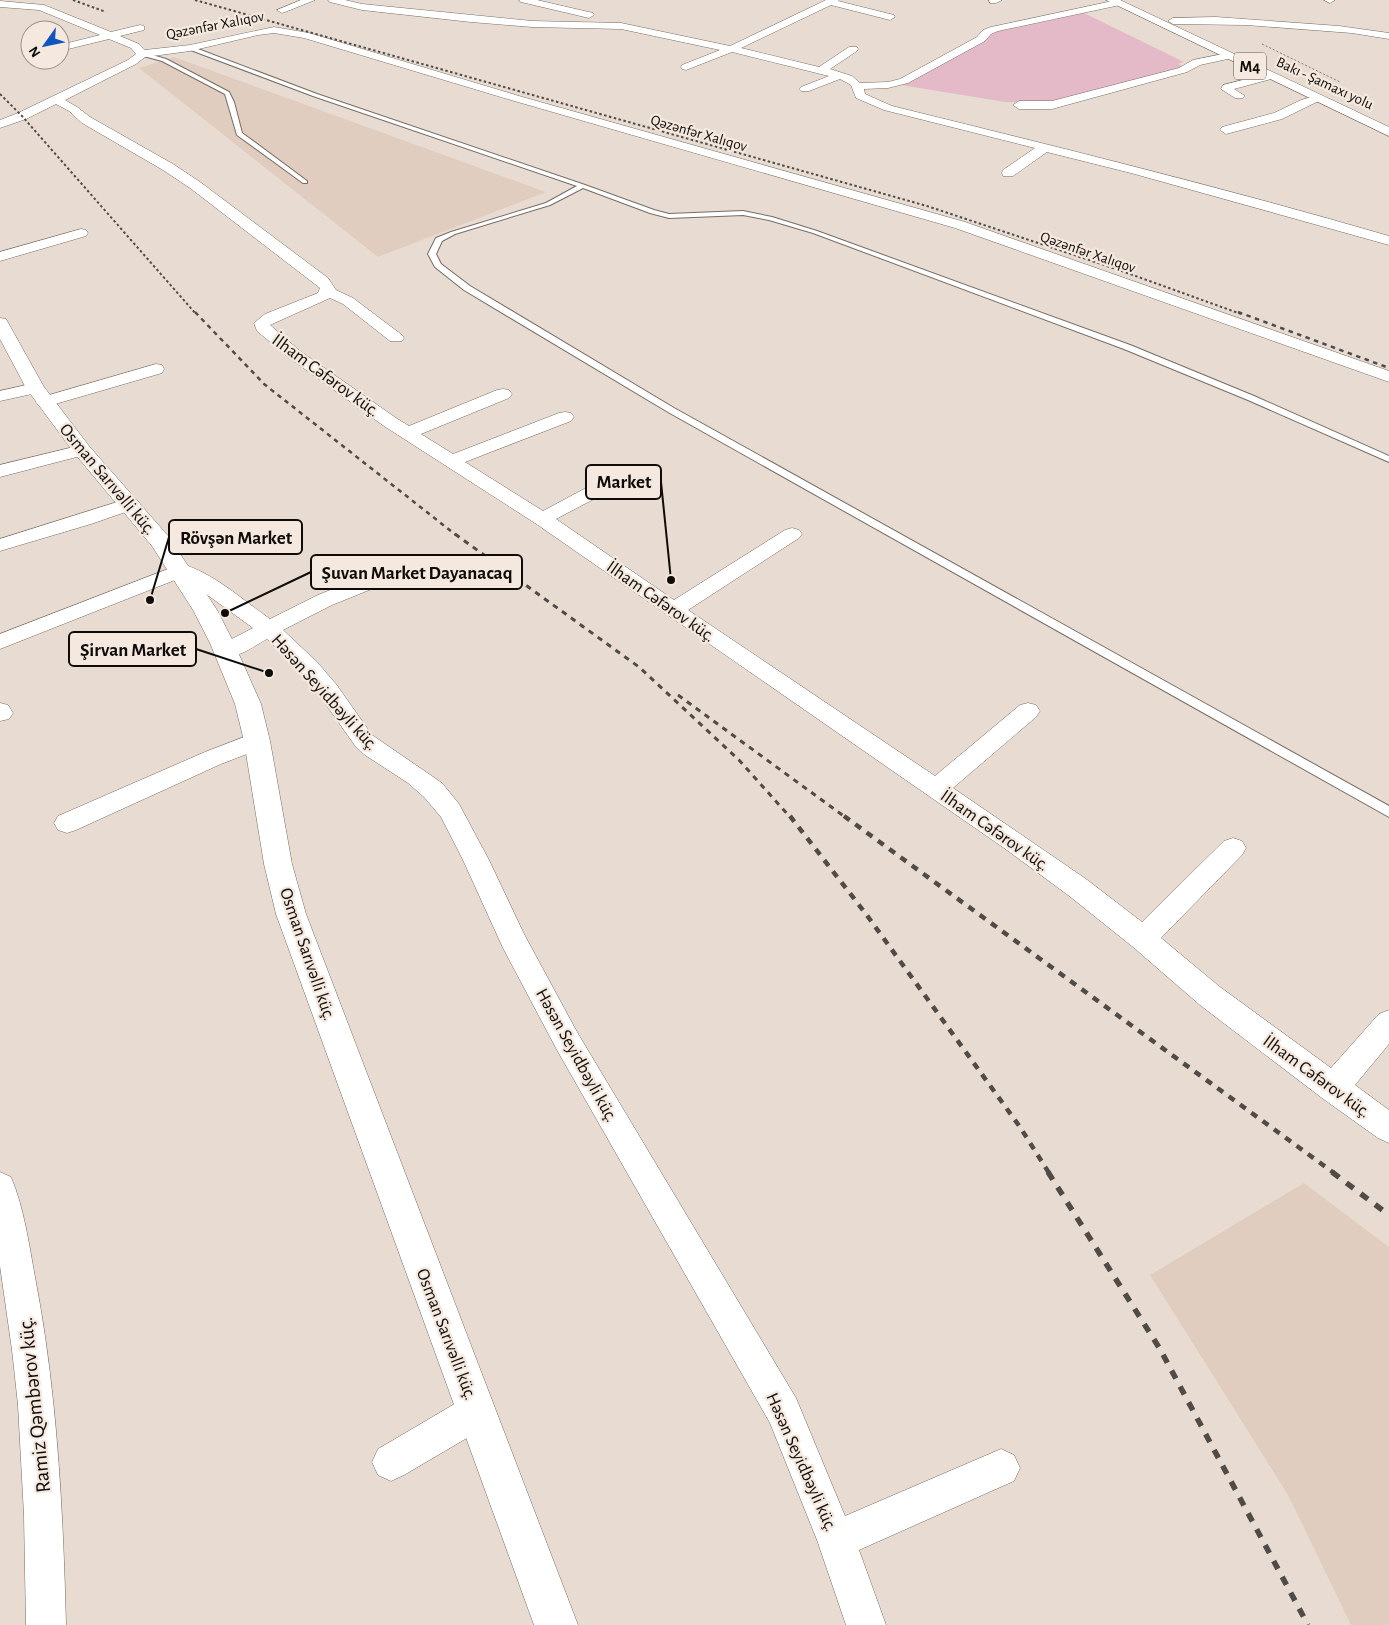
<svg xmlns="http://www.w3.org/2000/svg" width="1389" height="1625" viewBox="0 0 1389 1625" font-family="'Alegreya Sans',sans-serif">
<rect width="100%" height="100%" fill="#e8dcd2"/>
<g fill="#e0cdbf">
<polygon points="174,57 546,192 378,257 139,68"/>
<polygon points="1304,1183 1389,1247 1389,1625 1351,1625 1288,1495 1150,1275"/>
</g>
<polygon fill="#e5bac8" points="1084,13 1184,62 1178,64 1185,67 1045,103 1005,102 901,85 985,41 991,33"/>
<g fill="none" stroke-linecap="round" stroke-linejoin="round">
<g stroke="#766c63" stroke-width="2">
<g id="service">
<polygon points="190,46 317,94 585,185 654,210 669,214 743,211 772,217 817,231 1130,345 1254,396 1389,456 1389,462 1248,400 1124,349 813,233 769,220 743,215 669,218 650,213 583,188 550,205 455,234 442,241 436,254 441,264 470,286 674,408 1389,806 1389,817 668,412 464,290 435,267 428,254 436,238 451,232 546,203 577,186 313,96 188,49"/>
<polygon points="142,52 166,59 229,92 234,102 242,133 307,181 307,183 303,183 237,135 225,94 162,61 140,55"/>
</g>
</g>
<g stroke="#766c63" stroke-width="1">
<g id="minor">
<polygon points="301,0 315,0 285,12 282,13 277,10"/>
<path d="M328 0H345L362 4 532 21 621 23 730 46 826 0H839L838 1 894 15 895 17 890 20 831 5 741 48 819 67 849 47H857L858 49 857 51 830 69 852 76 860 83 888 82 900 79 977 37 983 30 991 27 1117 0 1120 1V5L998 31 991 34 985 41 908 83 888 88 864 89 865 94 892 106C1058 147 1225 188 1389 236V245L1131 173 1047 152 1013 176H1003L1002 173 1003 170 1035 148 884 110 856 98 851 85 840 79 809 91H801L799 89 801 87 829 76 732 52 686 70 682 69 681 67 682 65 720 50 621 29 532 27 471 22 362 10 330 2Z"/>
<polygon points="519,0 537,0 593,13 594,15 589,18 521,2"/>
<polygon points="989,0 1002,0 996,3 990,3"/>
<polygon points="1324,0 1335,0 1330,3"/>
<polygon points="0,1 44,5 111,32 140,25 144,26 144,30 120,36 139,44 145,50 190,45 274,27 309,33 519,96 965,222 1389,371 1389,382 955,228 511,100 304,38 274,33 258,35 190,51 145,57 136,64 65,100 77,107 90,117 173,164 200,182 328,278 336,290 353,298 402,335 404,338 402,341 390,341 343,304 330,298 270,325 300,351 396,418 409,426 497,390 503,389 509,390 512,394 509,398 421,434 453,454 559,413 565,412 571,413 574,417 571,421 465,462 543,511 612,474 619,472 626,474 628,478 626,482 556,519 674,600 785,530 792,528 799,530 802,534 799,538 688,610 935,776 1020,705 1028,703 1036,705 1040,711 1036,717 953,788 1086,879 1142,922 1224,841 1233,838 1242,841 1246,848 1242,855 1161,938 1220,987 1331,1068 1379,1014 1389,1010 1389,1044 1355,1085 1389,1110 1389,1143 1378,1138 1322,1098 1200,1005 1133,947 1068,895 1004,848 535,523 384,426 288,357 257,331 254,323 265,314 318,293 320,288 190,188 163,170 82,123 69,111 56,104 26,119 0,128 0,120 18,113 128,60 136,54 131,48 109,39 60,51 60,45 100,35 39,10 0,7"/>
<polygon points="1216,17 1339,26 1389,33 1389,39 1352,33 1246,25 1173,24 1168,21 1173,18"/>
<polygon points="1228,53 1232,54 1233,56 1232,58 1200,65 1187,72 1052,109 1019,109 1013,105 1019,101 1052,101 1179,68 1193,60"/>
<polygon points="1271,73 1277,76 1275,78 1234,89 1245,96 1243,98 1235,98 1221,89 1223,85"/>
<polygon points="1319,95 1323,96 1325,98 1282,119 1226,134 1220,130 1222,127 1274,113 1301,100"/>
<polygon points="81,229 86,230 88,233 86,236 0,261 0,252"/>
<polygon points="156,364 162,365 164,369 162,373 45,407 39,406 36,402 39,398"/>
<polygon points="35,383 41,384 44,388 41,392 0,401 0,391"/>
<polygon points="82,445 88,446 91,450 88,454 0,477 0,465"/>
<polygon points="130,498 137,500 140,504 137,508 91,524 0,551 0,539"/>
<path d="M181 564C211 571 244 601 270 619L318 595 365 576 372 574 379 576 382 581 379 586 332 605 283 630 317 662 336 684 372 735 442 783 459 804 489 860 524 934 577 1032 796 1398 845 1516 1001 1449 1014 1455 1020 1468 1014 1481 859 1550 886 1625H846L817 1540 770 1423 557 1050 503 948 463 860 441 817 424 797 408 783 365 755 356 747 320 696 301 672 267 639C252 647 235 661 218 656L215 651 218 646 253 628 202 591 180 578 0 649V634Z"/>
<polygon points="0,703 8,705 13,713 9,719 0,721"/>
<polygon points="257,732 265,735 269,741 265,747 221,764 76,830 67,833 58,830 54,823 58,816 205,752"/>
<path d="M0 1172 11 1177C24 1208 29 1244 35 1277 57 1391 63 1508 66 1625H26L24 1515 18 1405 12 1350 0 1266Z"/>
<polygon points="476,1394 489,1399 494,1412 489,1425 404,1475 391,1481 378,1475 372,1462 378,1449 463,1399"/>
</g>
</g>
<g stroke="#766c63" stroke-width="1">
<polygon id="tertiary" points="0,318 6,319 44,387 89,446 169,537 217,610 234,643 261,704 270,741 292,864 306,914 578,1625 534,1625 276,914 264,864 244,741 235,704 210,643 193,610 152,546 75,454 26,388 0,339"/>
</g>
<g stroke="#766c63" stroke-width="1">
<polygon id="trunk" points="1106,0 1120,0 1389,127 1389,136"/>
</g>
<polyline stroke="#827a74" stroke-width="1" stroke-dasharray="2 2" stroke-linecap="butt" points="1262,44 1340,82"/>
<use href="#service" fill="#fff" fill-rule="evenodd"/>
<use href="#minor" fill="#fff" fill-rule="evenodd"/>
<use href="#tertiary" fill="#fff" fill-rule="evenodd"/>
<use href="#trunk" fill="#fff" fill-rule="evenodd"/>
<g stroke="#504b46" stroke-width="2" stroke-dasharray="2.5 2.5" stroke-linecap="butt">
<polyline points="73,0 106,12"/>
<polyline points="195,0 927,206 1119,270 1241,314"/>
<polyline points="0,94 22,116 196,314"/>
</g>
<g stroke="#504b46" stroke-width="2.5" stroke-dasharray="4.5 4.5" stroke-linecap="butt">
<polyline points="195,312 264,384 456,535"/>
<polyline points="1238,312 1389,368"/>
</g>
<g stroke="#504b46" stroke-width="3" stroke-dasharray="5.5 5.5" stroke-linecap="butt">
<polyline points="455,534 639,667 739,760 790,817"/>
<polyline points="678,695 845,817"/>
</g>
<g stroke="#504b46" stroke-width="4.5" stroke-dasharray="7 7" stroke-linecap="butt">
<polyline points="790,816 866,914 1020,1127 1049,1173"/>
<polyline points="844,816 1334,1173"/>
</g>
<g stroke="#504b46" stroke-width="5.5" stroke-dasharray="9 9" stroke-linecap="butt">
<polyline points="1048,1172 1160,1349 1308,1625"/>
<polyline points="1332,1172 1389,1215"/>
</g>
</g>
<g text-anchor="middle" stroke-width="4.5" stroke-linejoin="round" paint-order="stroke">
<g font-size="15" fill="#0e0b08" stroke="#f5e9df">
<text transform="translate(215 25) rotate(-11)" y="5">Qəzənfər Xalıqov</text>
<text transform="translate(1325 83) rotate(25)" y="5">Bakı - Şamaxı yolu</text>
<text transform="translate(699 133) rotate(16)" y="5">Qəzənfər Xalıqov</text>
<text transform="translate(1088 252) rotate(19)" y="5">Qəzənfər Xalıqov</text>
</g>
<rect fill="#f5e9df" stroke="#534e48" stroke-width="1" x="1234" y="52.5" width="32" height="27" rx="4"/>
<g font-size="16" font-weight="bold" fill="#0e0b08">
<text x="1250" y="72">M4</text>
</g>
<g font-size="18" fill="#0e0b08" stroke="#f5e9df">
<text transform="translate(326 375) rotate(36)" y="6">İlham Cəfərov küç.</text>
<text transform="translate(108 479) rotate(50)" y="6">Osman Sarıvəlli küç.</text>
<text transform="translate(661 601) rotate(35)" y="6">İlham Cəfərov küç.</text>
<text transform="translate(325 692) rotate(48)" y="6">Həsən Seyidbəyli küç.</text>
<text transform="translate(995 830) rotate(35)" y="6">İlham Cəfərov küç.</text>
<text transform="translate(308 954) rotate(71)" y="6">Osman Sarıvəlli küç.</text>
<text transform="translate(577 1055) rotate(61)" y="6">Həsən Seyidbəyli küç.</text>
<text transform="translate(1317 1076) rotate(36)" y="6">İlham Cəfərov küç.</text>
<text transform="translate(447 1334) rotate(69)" y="6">Osman Sarıvəlli küç.</text>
<text transform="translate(802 1462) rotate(66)" y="6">Həsən Seyidbəyli küç.</text>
</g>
<g font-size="21" fill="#0e0b08" stroke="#f5e9df">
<text transform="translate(34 1405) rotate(-96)" y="7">Ramiz Qəmbərov küç.</text>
</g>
</g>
<path fill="none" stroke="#0e0b08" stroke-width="2" d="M671 580L661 482M150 600L169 537M225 613L311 572M269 673L196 649"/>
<g fill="#0e0b08" stroke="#f5e9df" stroke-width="2">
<circle cx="671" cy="580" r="5"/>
<circle cx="150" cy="600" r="5"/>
<circle cx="225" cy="613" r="5"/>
<circle cx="269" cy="673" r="5"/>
</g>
<g fill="#f5e9df" stroke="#0e0b08" stroke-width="2">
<rect x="586" y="465" width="75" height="34" rx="5"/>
<rect x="169" y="520" width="133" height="34" rx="5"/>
<rect x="311" y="555" width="211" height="34" rx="5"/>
<rect x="69" y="632" width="127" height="34" rx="5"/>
</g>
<g font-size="19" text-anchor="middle" font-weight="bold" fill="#0e0b08">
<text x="624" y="488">Market</text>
<text x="236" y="544">Rövşən Market</text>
<text x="417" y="579">Şuvan Market Dayanacaq</text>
<text x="133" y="656">Şirvan Market</text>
</g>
<g transform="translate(45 45) rotate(237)"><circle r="24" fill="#f5e9df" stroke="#999089"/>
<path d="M0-4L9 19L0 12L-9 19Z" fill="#1055bf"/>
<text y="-8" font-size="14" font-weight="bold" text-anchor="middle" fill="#0e0b08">N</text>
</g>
</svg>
